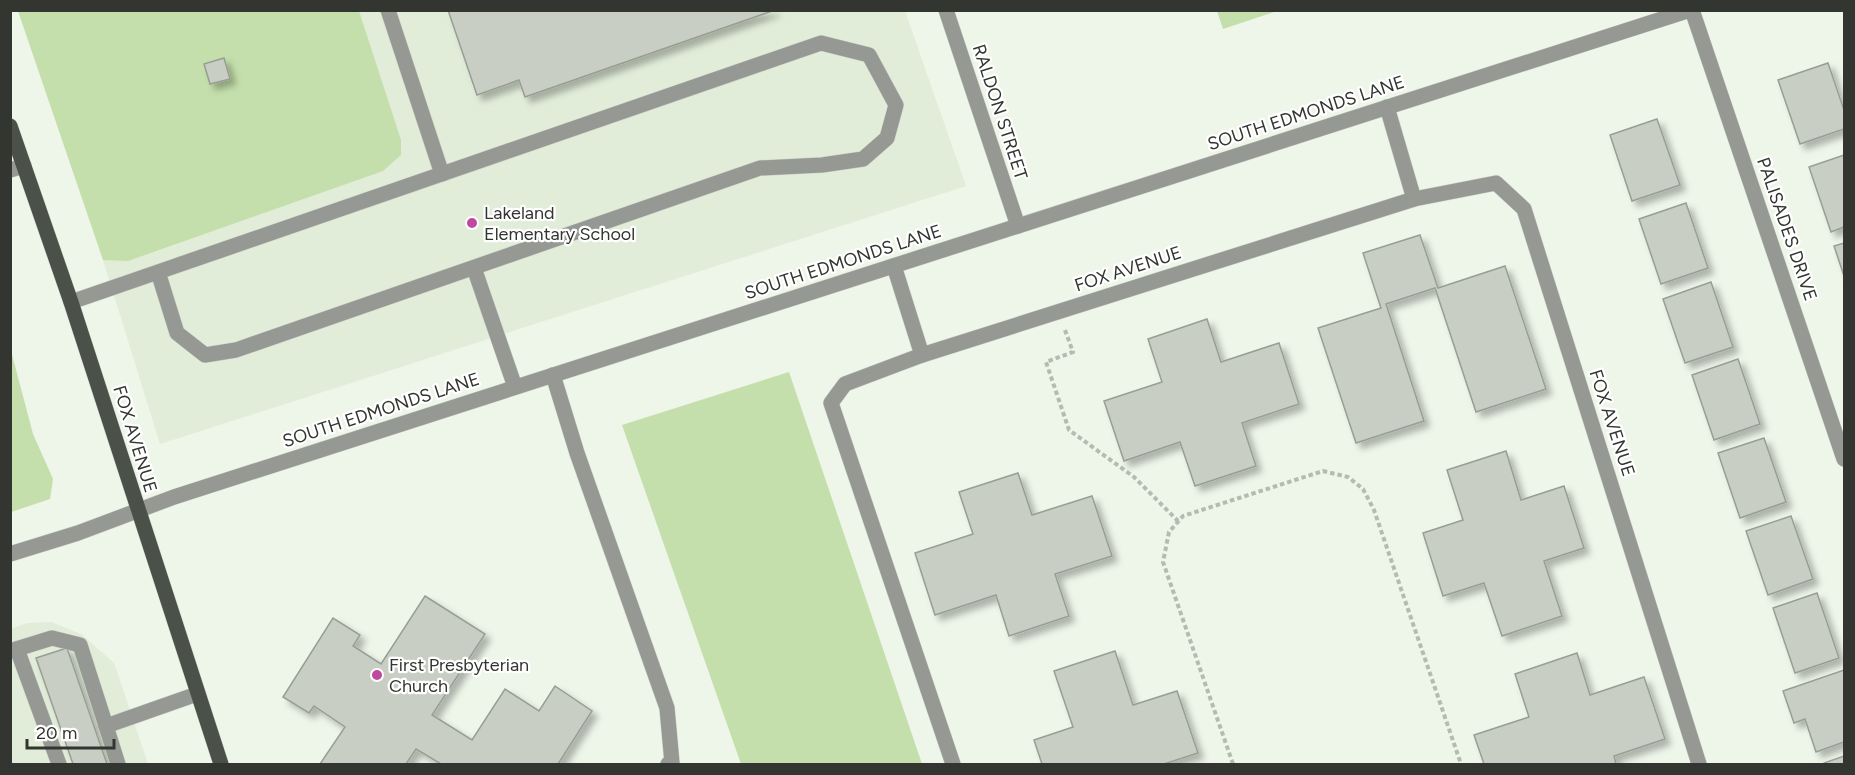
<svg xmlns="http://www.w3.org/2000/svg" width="1855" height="775" viewBox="0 0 1855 775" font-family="Figtree,sans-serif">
<defs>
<filter id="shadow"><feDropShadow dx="5.5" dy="5.5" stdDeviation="3" flood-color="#0004"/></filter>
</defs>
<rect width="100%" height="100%" fill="#eef5e9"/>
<g fill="#e1ecd9">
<polygon points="26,11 905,11 966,186 160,444"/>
<polygon points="51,622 81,634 114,663 148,764 11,764 10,629 28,623"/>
</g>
<g fill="#c4dfab">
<polygon points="18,11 359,11 401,140 401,155 383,171 128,261 103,260"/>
<polygon points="1217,11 1217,10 1277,11 1223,29"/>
<polygon points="10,347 33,434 53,479 50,499 11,512"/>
<polygon points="789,372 922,764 741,764 622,425"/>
</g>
<g fill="#c8cec3" stroke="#989e93" stroke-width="1.5" filter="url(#shadow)">
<polygon points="448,10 775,10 525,97 519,80 477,95"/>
<polygon points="224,58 230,79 210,84 204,64"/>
<polygon points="1828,63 1844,110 1844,129 1800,144 1778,80"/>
<polygon points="1657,119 1680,185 1632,201 1610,135"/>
<polygon points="1844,155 1844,227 1831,232 1809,167"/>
<polygon points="1686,203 1708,268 1661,284 1639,219"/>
<polygon points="1420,235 1438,288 1505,266 1546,389 1476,412 1435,288 1386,304 1424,421 1356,443 1318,328 1381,308 1363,253"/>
<polygon points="1844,243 1844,276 1834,246"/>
<polygon points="1711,282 1733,347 1685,363 1663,299"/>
<polygon points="1207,319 1221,362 1279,343 1299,404 1242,423 1256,466 1195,486 1180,442 1124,461 1104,401 1162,382 1148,339"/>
<polygon points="1738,359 1760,424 1714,440 1692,375"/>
<polygon points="1764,438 1786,502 1740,518 1718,453"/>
<polygon points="1506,451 1521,500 1564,486 1584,548 1544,561 1562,616 1502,636 1484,583 1443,596 1423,533 1463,520 1447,470"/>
<polygon points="1018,473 1032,515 1092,496 1112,556 1055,574 1069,616 1009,636 996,595 935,615 915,553 973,534 959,492"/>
<polygon points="1791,516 1813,579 1768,595 1746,531"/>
<polygon points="1817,593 1839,658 1795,673 1773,608"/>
<polygon points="425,596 485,634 432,715 472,740 505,689 539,711 555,686 592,711 558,764 441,764 416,749 406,764 320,764 345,727 314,706 309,713 283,697 333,618 360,635 353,646 381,664"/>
<polygon points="67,648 107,764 73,764 36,658"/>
<polygon points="1115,651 1133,705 1177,691 1198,753 1164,764 1042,764 1034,740 1073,727 1054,671"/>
<polygon points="1577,653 1590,695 1644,677 1665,739 1614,756 1616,764 1484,764 1474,735 1529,717 1515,674"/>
<polygon points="1844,670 1844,742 1816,752 1805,719 1794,723 1783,691"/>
<polygon points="1844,756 1844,764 1824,764 1824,763"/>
</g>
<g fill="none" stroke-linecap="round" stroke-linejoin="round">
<g stroke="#ccd2c8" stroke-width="16">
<g id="minor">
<polyline points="388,10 442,174"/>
<polyline points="946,10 1018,226"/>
<polyline points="1692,10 1844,459"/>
<polyline points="1387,107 1414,199"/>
<polyline points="10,170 24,166"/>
<polyline points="894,266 922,355"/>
<polyline points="474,268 515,387"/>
<polyline points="71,302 158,272 821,43 869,55 896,105 887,138 863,159 822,165 760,168 236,350 205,355 177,333 158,272"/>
<polyline points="553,375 577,453 667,708 672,763 668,764"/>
<polyline points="10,554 78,533 174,497 1690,10"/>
<polyline points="17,649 59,764"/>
<polyline points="10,651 52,638 80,645 106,726 197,694"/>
<polyline points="106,726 118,764"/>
<polyline points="953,764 831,403 845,384 922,355 1414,199 1496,183 1524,209 1699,764"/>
</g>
</g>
<g stroke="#ccd2c8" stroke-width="16">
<polyline id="major" points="10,126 71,302 221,764"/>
</g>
<g stroke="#b5bbb1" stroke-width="4" stroke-dasharray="4.5 3" stroke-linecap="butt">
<polyline points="1065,330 1073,352 1046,362 1069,430 1134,477 1178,521"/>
<polyline points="1233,764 1163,562 1169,532 1183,516 1323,471 1348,477 1363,489 1374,510 1461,764"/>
</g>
<use href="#minor" stroke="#969893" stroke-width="15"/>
<use href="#major" stroke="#4b5048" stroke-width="15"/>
</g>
<g fill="#c0499f" stroke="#fff" stroke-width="2">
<circle cx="472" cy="223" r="6"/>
<circle cx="377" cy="675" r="6"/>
</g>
<g text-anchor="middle" stroke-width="4.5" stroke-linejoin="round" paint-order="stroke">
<g font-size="18" fill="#323530" stroke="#fff">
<text transform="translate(1000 112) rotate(72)" y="6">RALDON STREET</text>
<text transform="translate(1306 113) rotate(-18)" y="6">SOUTH EDMONDS LANE</text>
<text transform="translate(1787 229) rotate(71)" y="6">PALISADES DRIVE</text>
<text transform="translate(843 262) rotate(-18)" y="6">SOUTH EDMONDS LANE</text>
<text transform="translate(1128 269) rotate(-18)" y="6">FOX AVENUE</text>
<text transform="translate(381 410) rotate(-18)" y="6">SOUTH EDMONDS LANE</text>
<text transform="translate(1612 423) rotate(72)" y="6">FOX AVENUE</text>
<text transform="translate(135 439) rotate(73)" y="6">FOX AVENUE</text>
</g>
<g font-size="18" fill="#323530" stroke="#fff" text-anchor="start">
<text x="484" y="219">Lakeland<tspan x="484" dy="21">Elementary School</tspan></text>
<text x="389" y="671">First Presbyterian<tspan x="389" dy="21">Church</tspan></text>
</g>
</g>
<rect width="1855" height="775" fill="none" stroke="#323530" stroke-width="24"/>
<path d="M27 739v9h87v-9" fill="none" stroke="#323530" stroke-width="3"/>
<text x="36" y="739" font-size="18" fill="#323530" stroke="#ffffff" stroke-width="4.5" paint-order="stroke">20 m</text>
</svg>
